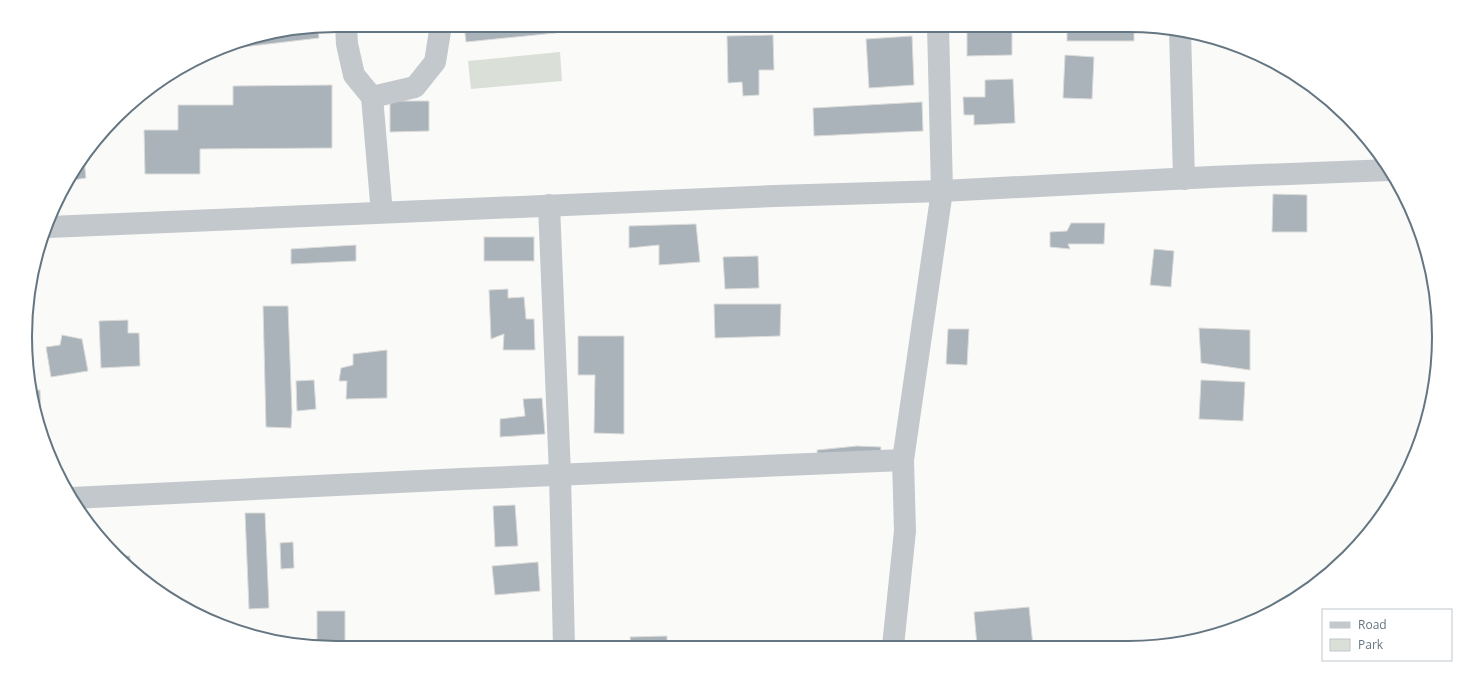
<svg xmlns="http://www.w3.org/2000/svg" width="1464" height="673" viewBox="0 0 1464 673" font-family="'Open Sans',sans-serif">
<rect width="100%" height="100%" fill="#fafaf8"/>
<polygon fill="#dadfd7" points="560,52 562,81 471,89 468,61"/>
<g fill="#aab3b9" stroke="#dcdcda">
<polygon points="464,25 555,25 556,33 466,42"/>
<polygon points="730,25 762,25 730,26"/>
<polygon points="967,25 1012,25 1012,55 967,56"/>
<polygon points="1067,25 1134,26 1134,41 1067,41"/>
<polygon points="318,28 319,38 217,50 236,42"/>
<polygon points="773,35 774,70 759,70 759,95 743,96 742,82 728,83 727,36"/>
<polygon points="912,36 914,85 869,88 866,39"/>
<polygon points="1065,55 1094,57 1092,99 1063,98"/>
<polygon points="1013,79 1015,123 974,125 974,115 964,115 963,97 985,97 985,80"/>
<polygon points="332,85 332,148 200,149 200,174 145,174 144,130 178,130 178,105 233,105 233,86"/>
<polygon points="390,101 429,101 429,131 390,132"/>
<polygon points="922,102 923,131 814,136 813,108"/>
<polygon points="84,160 86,178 67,181"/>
<polygon points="1273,194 1307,195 1307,232 1272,232"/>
<polygon points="1071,223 1105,223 1104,244 1068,244 1070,249 1050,247 1050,232 1067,231"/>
<polygon points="696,224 700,262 659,265 659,245 629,248 629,226"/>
<rect x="484" y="237" width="50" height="24"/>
<polygon points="356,245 356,261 291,264 291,249"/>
<polygon points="1154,249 1174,251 1171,287 1150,285"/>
<polygon points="758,256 759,288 725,289 723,257"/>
<polygon points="508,289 508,298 524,297 526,319 534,319 535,350 503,350 504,334 491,339 489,290"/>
<polygon points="714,304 781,304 780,336 715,338"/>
<polygon points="263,306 288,306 292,413 291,428 266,427"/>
<polygon points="128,320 128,333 139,333 140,366 101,368 99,321"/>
<polygon points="1199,328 1250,330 1250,370 1201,363"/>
<polygon points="948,329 969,329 967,365 946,364"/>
<polygon points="62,335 82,339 88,371 51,377 46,347 60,345"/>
<polygon points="578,336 624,336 624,434 594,433 595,375 578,375"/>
<polygon points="387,350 387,398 346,399 347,381 339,381 341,368 353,365 353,354"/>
<polygon points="314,380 316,409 297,411 296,381"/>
<polygon points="1201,380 1245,382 1243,421 1199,419"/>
<polygon points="40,390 41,423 31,397 30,391"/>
<polygon points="542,398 545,434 500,437 500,419 525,416 523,399"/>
<polygon points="857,446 881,447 880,461 819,467 817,450"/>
<polygon points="515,505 518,546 495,547 493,506"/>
<polygon points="245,513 265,513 269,608 249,609"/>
<polygon points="293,542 294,568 281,569 280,543"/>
<polygon points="119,556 130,556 130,569"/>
<polygon points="538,562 540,591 495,595 492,566"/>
<polygon points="1029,607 1033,646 977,646 974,612"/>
<polygon points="317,611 345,611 345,648 305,645 305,640 317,640"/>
<polygon points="667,636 667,647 631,647 630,637"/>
</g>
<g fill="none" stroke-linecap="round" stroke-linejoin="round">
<g stroke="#c3c8cc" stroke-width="22">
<polyline points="346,25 347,44 354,75 372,97 381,202"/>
<polyline points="1180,30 1184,179"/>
<polyline points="372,97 415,87 435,62 441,25"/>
<polyline points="549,205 560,475 564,647"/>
<polyline points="72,498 461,479 903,460"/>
<polyline points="893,646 905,531 903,460 942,191 938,25"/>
</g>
<polyline stroke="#c3c8cc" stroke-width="22" points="49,227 775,196 942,191 1211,177 1390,170"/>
</g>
<path d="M0 0H1464V673H0ZM336 32H1128A304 304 0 0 1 1432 336V337A304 304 0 0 1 1128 641H336A304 304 0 0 1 32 337V336A304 304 0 0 1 336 32Z" fill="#fff" fill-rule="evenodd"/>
<path fill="none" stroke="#657683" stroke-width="2" d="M336 32H1128A304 304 0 0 1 1432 336V337A304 304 0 0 1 1128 641H336A304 304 0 0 1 32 337V336A304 304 0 0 1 336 32Z"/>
<rect x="1322" y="609" width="130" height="52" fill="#ffffff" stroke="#c1c8cd"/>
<rect x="1330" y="622" width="20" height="6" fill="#c3c8cc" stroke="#c1c8cd"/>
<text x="1358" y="629" font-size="12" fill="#657683">Road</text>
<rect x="1330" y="639" width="20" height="12" fill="#dadfd7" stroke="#c1c8cd"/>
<text x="1358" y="649" font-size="12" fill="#657683">Park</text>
</svg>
